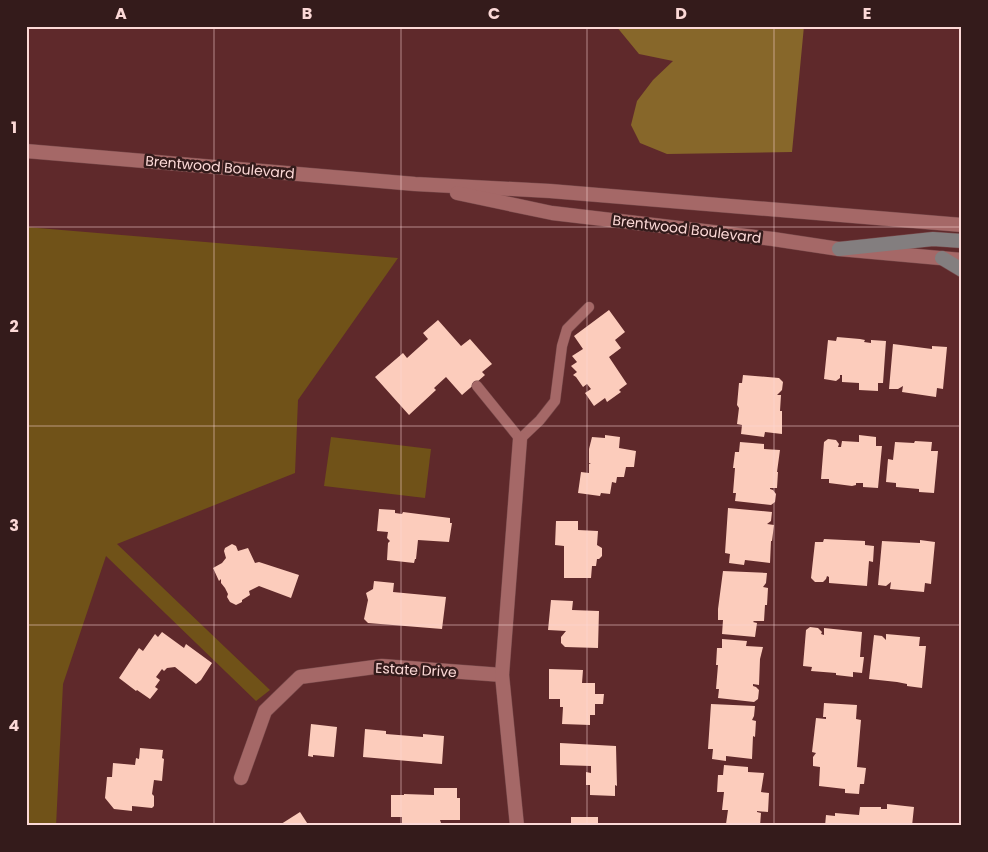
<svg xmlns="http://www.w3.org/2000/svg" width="988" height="852" viewBox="0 0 988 852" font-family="Poppins,sans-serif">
<rect width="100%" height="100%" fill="#5f292b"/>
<g fill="#705218">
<polygon points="26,227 398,258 298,400 295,473 117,544 270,690 256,701 106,556 63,684 56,826 26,826"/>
<polygon points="331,437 431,449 425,498 324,486"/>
</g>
<polygon fill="#87672a" points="616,26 804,26 792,152 667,154 640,143 631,125 637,101 653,80 673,61 639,54"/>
<g fill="#fcccbc">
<polygon points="609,310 625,332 615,340 621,348 609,357 627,384 619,390 621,392 607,402 605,398 594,406 585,393 591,389 587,384 583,387 576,377 573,375 577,372 571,366 577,362 572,356 583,349 574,336"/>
<polygon points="438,320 461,346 470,339 492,364 482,372 485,375 462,395 446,377 434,388 436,390 409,415 375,377 403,353 407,358 428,339 423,333"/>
<polygon points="837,337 860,339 865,340 864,342 871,343 871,340 886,341 883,383 878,383 878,391 859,390 859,383 842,382 842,375 840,375 840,378 836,381 824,379 828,340 836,341"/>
<polygon points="893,344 932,349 932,346 947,347 943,389 937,388 936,397 902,392 903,386 898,389 889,389"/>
<polygon points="743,375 779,378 783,382 782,390 777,395 781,395 780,411 782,411 782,434 765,432 764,437 741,434 742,425 737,424 739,408 737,405 739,383 742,383"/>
<polygon points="605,435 620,437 619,448 636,451 634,467 626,467 624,477 617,477 616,483 612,482 610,494 601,493 600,496 578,493 581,472 589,473 589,464 591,463 589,463 589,449 592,437 605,438"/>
<polygon points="859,435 876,437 876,446 882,446 878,488 863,487 863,483 856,483 856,485 852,486 829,483 829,479 821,479 824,442 828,439 836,440 839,444 838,447 841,447 842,441 859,442"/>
<polygon points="915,441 932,442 931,451 938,451 934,493 919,492 919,489 896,487 896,483 886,482 888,459 893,460 895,442 914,443"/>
<polygon points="740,442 764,444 764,449 780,450 777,472 778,472 777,488 770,488 770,489 773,490 776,494 775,502 771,505 735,501 736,493 733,493 735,468 733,468 735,452 739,452"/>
<polygon points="728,508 772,512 771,521 767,524 774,525 772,541 771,541 770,563 745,560 744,565 729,563 730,554 725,553"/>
<polygon points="379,509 395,510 395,513 402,514 403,512 450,518 450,523 452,523 449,542 418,540 416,559 415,559 414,563 387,560 388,543 390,541 387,538 388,532 377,531"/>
<polygon points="556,521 578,521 578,530 598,531 597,545 602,548 602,556 599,559 597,559 596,566 592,566 591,578 564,578 564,546 555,545"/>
<polygon points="824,539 865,541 865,545 874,546 873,562 869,561 867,586 829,583 829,577 827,576 826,579 823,582 815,582 811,578 815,542 823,542"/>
<polygon points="920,540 935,542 931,584 925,583 924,592 890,589 891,582 886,586 878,585 882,541 920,543"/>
<polygon points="232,544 236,546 238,551 248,548 255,563 259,562 299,575 291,598 259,586 249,591 250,595 242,600 242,602 236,605 230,602 227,597 228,594 225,588 221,583 221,579 219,581 213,568 222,563 226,558 224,551 225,548"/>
<polygon points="723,571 767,573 766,583 763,587 768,588 767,605 765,605 764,621 754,621 753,622 757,623 755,637 722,634 723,620 718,620 718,609"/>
<polygon points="374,581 394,583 393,592 446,597 442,629 368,623 364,619 368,600 366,593 373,589"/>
<polygon points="551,600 573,601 572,610 599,611 598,648 565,647 561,643 561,637 566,631 548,630"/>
<polygon points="810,627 818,628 822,632 821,634 824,635 824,628 862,632 860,657 864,657 862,673 853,672 853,677 836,675 836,673 811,671 812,667 803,666 806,630"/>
<polygon points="162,632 184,648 186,644 212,663 201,680 196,684 175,667 167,668 164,671 162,669 156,677 160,680 155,687 158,689 150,699 137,690 136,691 119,678 139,648 143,651 155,634 158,637"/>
<polygon points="886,634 920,637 919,646 926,646 922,688 907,686 907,684 897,682 869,679 874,635 882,636 886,640"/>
<polygon points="722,639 747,641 746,646 763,647 760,659 759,685 753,684 753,686 756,687 759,690 758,699 754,702 718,698 719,689 716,689 718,665 716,665 717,648 722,648"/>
<polygon points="549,669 583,670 582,683 595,683 595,694 604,694 603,704 595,704 595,715 590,715 590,725 562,724 563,707 560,707 560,699 549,699"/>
<polygon points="824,703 857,705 856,719 861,720 857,767 866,768 864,784 860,784 859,794 845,793 845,789 819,786 820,767 813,766 813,757 816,753 812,752 816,718 826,719 826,717 823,717"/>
<polygon points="711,704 755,706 754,716 752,720 756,721 755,737 753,736 752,759 726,756 726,761 712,759 713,749 708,749"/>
<polygon points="311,724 337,727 334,757 313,755 313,757 308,756"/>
<polygon points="365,729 386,731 386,734 423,737 423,734 444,736 442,764 363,757"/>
<polygon points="560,743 616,746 617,786 615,785 615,796 590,795 590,785 586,785 586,772 591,773 591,766 560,765"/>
<polygon points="140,748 163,750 162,758 164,759 162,781 154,780 152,794 154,796 154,806 152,808 132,806 132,811 114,809 105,798 107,777 112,777 113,763 135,765 136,758 139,759"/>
<polygon points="724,765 748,767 748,772 764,773 761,792 769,793 768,812 757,811 757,812 761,813 760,826 726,824 728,810 722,810 724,792 717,792 718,775 723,775"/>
<polygon points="434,788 457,788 457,798 460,798 460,820 440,820 442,826 402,826 402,817 391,817 391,795 404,795 404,794 434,795"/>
<polygon points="887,804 914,807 912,826 825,826 826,815 835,816 835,813 859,815 860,807 881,807 881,809 887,809"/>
<polygon points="300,812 309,826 278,826"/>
<polygon points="571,817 598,817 598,824 601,824 601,826 571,826"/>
</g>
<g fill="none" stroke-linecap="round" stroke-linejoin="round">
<g stroke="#764849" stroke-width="11">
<polyline id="service" points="477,386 520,439 540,420 555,401 562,346 567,329 589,307"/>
</g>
<g stroke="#764849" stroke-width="15">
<g id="minor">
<polyline points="241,778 265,711 300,677 382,666 502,675"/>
<polyline points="517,826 502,675 520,439"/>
</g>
</g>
<g stroke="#764849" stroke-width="15">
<g id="tertiary">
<polyline points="26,151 415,184 550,191 962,225"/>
<polyline points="457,193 552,213 773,239 839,249 962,260"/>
</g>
</g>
<g stroke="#764849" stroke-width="15">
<g id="secondary">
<polyline points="839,249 933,239 962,241"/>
<polyline points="942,258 962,270"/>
</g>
</g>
<use href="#service" stroke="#a56867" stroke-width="10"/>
<use href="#minor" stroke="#a56867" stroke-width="14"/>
<use href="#tertiary" stroke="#a56867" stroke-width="14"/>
<use href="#secondary" stroke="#837e7f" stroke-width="14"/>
</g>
<path fill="none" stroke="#fcd9d7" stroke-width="1" stroke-opacity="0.55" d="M214 26V826M401 26V826M587 26V826M774 26V826M26 227H962M26 426H962M26 625H962"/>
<g text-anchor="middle" stroke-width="5" stroke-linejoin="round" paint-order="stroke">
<g font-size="14" fill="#fcd9d7" stroke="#341b1b">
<text transform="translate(220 167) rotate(5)" y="5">Brentwood Boulevard</text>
<text transform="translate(687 229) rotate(7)" y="5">Brentwood Boulevard</text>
<text transform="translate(416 670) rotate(3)" y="5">Estate Drive</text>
</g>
</g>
<rect width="988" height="852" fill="none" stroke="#341b1b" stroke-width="55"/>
<rect x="28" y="28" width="932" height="796" fill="none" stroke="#fcd9d7" stroke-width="2"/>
<g font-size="16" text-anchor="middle" font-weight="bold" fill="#fcd9d7">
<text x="121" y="19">A</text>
<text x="307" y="19">B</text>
<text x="494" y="19">C</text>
<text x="681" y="19">D</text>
<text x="867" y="19">E</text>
<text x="14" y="133">1</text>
<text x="14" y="332">2</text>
<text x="14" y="531">3</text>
<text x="14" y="731">4</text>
</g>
</svg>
